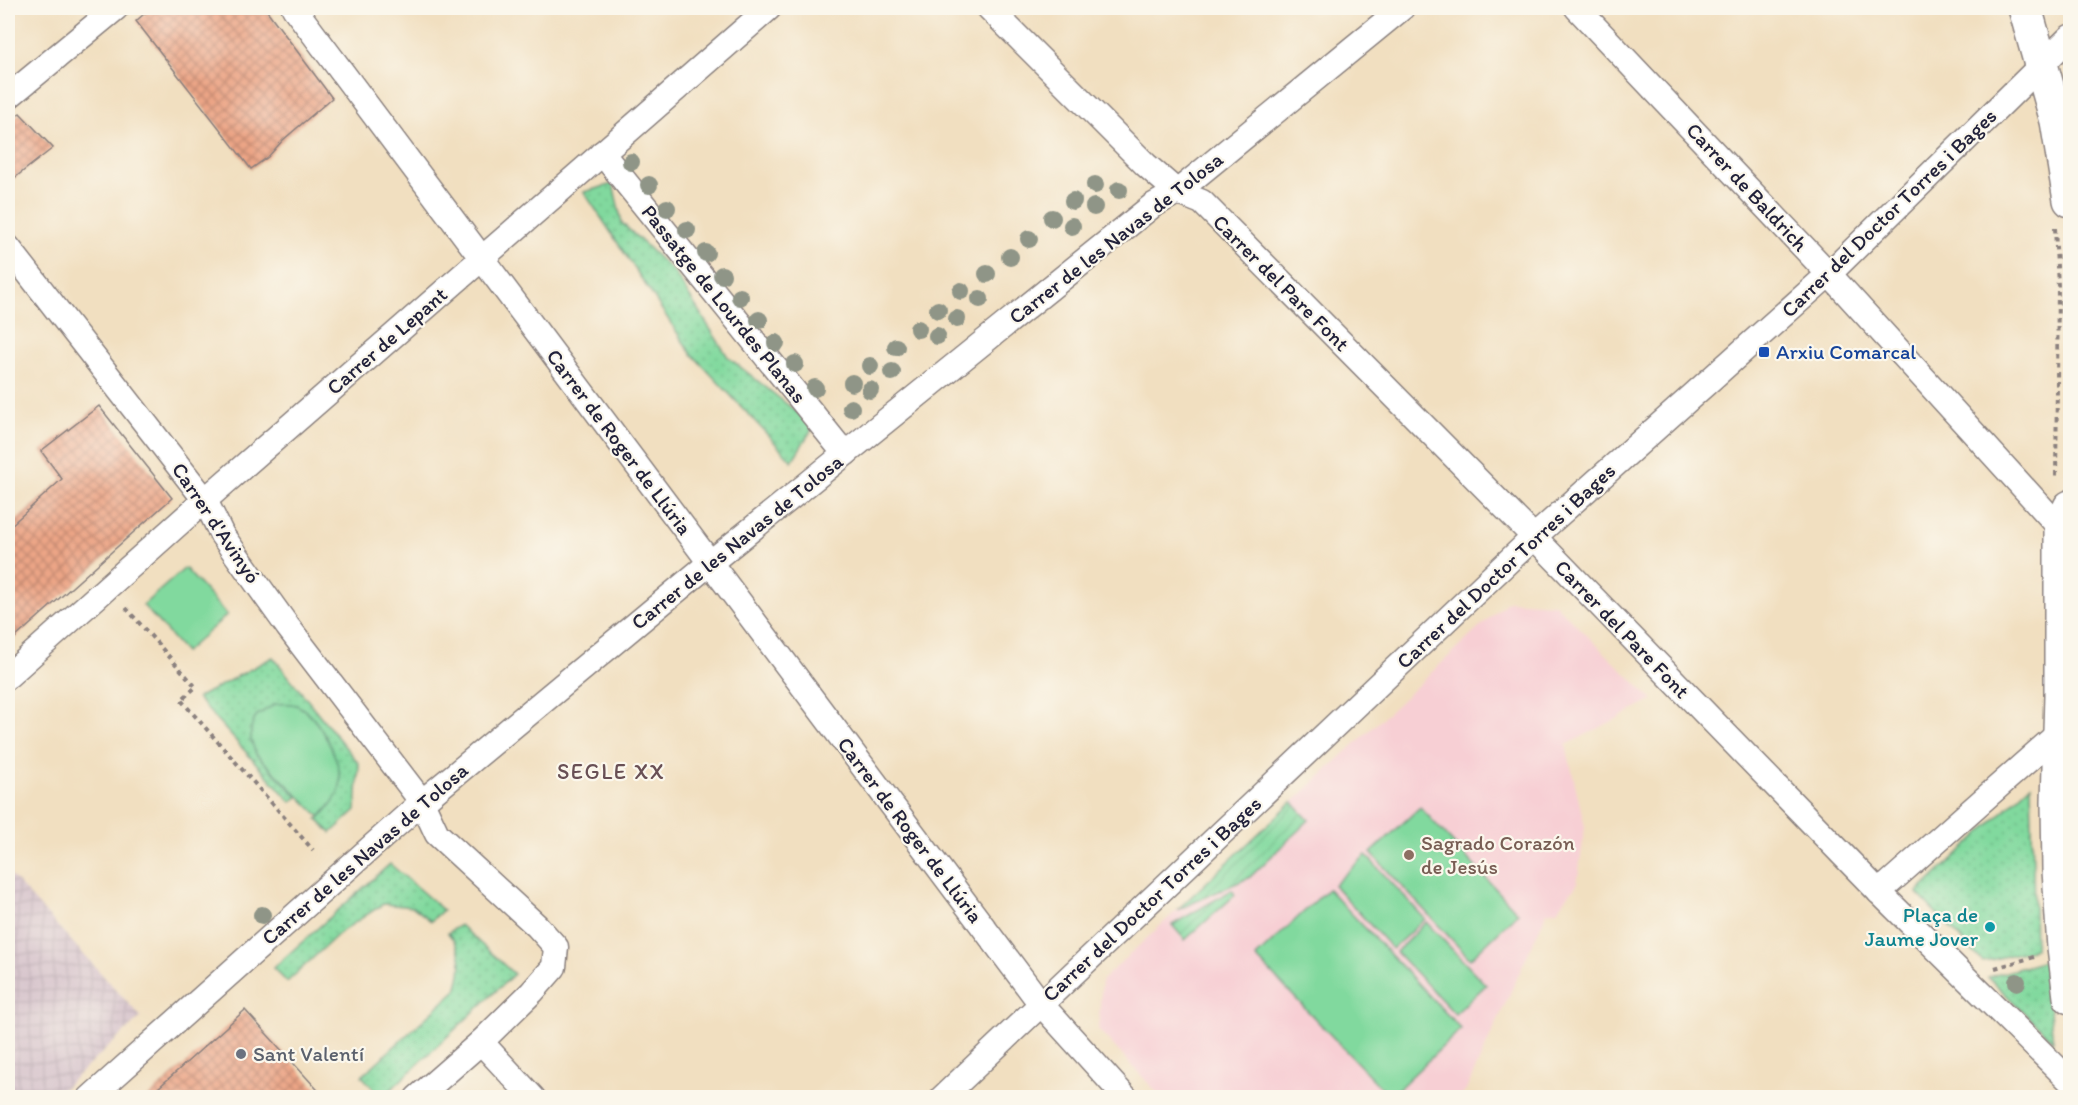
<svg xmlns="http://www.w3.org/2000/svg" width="2078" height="1105" viewBox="0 0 2078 1105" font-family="Itim,sans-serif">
<defs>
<pattern id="industrial-grid" width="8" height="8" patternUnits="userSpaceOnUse" patternTransform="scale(1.5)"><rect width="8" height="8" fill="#d2bdc8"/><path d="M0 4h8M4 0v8" fill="none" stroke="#b4a2ad"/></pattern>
<pattern id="grass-dots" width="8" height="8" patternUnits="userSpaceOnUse" patternTransform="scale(1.5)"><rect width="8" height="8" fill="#81d99e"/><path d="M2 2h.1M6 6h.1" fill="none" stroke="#6fba89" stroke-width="1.8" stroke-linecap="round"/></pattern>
<pattern id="garden-furrows" width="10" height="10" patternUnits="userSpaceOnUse" patternTransform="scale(1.5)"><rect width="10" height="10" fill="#81d99e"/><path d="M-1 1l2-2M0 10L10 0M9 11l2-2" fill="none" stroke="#6fba89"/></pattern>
<pattern id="building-cross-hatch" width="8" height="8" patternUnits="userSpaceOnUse" patternTransform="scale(1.5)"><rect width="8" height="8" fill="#eca586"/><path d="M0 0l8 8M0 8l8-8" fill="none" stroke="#bf866f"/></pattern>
</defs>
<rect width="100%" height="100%" fill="#fbf7ec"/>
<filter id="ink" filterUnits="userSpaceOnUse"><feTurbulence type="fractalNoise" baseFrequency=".0167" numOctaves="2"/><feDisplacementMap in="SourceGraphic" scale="12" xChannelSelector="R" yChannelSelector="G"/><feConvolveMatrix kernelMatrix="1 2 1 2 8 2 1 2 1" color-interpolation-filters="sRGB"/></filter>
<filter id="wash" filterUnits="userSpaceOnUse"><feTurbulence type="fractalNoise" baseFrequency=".008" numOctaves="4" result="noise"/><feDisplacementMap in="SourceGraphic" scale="24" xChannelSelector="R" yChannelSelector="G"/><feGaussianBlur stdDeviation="1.35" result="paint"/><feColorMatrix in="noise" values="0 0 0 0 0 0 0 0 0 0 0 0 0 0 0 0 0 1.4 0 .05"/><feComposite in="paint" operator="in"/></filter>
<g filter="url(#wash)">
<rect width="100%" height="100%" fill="#f1dfc0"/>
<polygon fill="#f7cfd4" points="1508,601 1555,604 1653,700 1566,745 1585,827 1577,884 1557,910 1547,912 1467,1088 1461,1097 1161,1097 1098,1029 1102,980"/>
<polygon fill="url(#industrial-grid)" points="8,872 141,1017 54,1097 8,1097"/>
<g fill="url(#grass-dots)" stroke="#527e6c" stroke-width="1.5">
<polygon points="613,184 622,223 674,272 728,357 814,426 792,461 690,352 584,192"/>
<polygon points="273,657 359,764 356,810 331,833 317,819 333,802 256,754 298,797 291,802 197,698"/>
<polygon points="2031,785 2035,949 1983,962 1917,893"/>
<polygon points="390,864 443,910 431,921 413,907 383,904 342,931 287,982 273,968"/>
<path d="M460 925 514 974 383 1097H381L362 1076 456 990C463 968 464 951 448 933Z"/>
<polygon points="2045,961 2053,1041 1988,977"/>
</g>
<g fill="#81d99e" stroke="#527e6c" stroke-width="1.5">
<polygon points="185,568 227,615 185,652 143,605"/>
<path d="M275 704C282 704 291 702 298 706 318 715 343 763 340 786 338 797 328 809 320 817L256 754 251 740V728L256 716Z"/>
<polygon points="1420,807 1518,913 1470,959 1371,853"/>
<polygon points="1366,855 1425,919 1392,949 1334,885"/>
<polygon points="1328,889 1461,1029 1390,1097 1256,957"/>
<polygon points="1426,922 1486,985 1455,1014 1396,952"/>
</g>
<g fill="url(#garden-furrows)" stroke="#527e6c" stroke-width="1.5">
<polygon points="1292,802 1309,820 1250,877 1177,910"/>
<polygon points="1232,890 1235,895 1185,940 1172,925"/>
</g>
<g id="blocks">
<g fill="url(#building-cross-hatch)">
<polygon points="151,8 265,8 332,98 283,140 268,157 251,169 136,21"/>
<polygon points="20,113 53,148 8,183 8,123"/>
<polygon points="99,406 172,498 8,644 8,528 62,479 41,451"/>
<polygon points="245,1010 325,1098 147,1098"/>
</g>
</g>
</g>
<g filter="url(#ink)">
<use href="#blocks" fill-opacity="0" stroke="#8a807e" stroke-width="1.5"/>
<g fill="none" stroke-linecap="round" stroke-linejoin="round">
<g stroke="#8a807e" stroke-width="27">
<g id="street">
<polyline points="294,8 1041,1004 1126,1098"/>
<polyline points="989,8 1146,165 1177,192 1202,202 1534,537 1879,892 2070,1081"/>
<polyline points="1577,8 1829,274 2061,529"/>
<polyline points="8,97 116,8"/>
<polyline points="602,153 845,454"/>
<polyline points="8,247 205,500 222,535 288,627 422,802 437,834 537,926 556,947 554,967 532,992 481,1042 417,1098"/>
<polyline points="8,676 205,500 769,8"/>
<polyline points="1879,892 2060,732"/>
<polyline points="481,1042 533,1098"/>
<polyline points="90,1098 422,802 711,562 1152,206 1177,192 1402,8"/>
<polyline points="942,1098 1534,537 1829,274 2070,37"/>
</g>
</g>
<g stroke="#8a807e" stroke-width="36">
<g id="secondary">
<polyline points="2025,8 2057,121 2070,200"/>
<polyline points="2070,507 2061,529 2061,695 2058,803 2059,870 2064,948 2070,997"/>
</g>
</g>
<g stroke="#8a807e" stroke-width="4" stroke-dasharray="4.5 4.5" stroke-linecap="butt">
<polyline points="2055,228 2058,286 2056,478"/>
<polyline points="126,608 196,687 181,700 313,850"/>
<polyline points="1995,968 2034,957"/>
</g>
<use href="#street" stroke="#fff" stroke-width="24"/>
<use href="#secondary" stroke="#fff" stroke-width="33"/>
</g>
<g fill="#8f9587">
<circle cx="631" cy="162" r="9"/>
<circle cx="649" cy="185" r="9"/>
<circle cx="1095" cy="185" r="9"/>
<circle cx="1119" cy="190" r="9"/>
<circle cx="1073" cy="201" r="9"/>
<circle cx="1094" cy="207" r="9"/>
<circle cx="667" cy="208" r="9"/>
<circle cx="1052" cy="218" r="9"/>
<circle cx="1072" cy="226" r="9"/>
<circle cx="687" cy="230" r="9"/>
<circle cx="1029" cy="239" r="9"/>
<circle cx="706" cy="253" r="9"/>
<circle cx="1010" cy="257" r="9"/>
<circle cx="987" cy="274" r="9"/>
<circle cx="722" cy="275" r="9"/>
<circle cx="961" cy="291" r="9"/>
<circle cx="740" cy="297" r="9"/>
<circle cx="980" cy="299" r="9"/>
<circle cx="938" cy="310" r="9"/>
<circle cx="957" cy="319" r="9"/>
<circle cx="759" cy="320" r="9"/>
<circle cx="918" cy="329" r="9"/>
<circle cx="937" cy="336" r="9"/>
<circle cx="776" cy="343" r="9"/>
<circle cx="896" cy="347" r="9"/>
<circle cx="795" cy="364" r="9"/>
<circle cx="870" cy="366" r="9"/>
<circle cx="892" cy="372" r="9"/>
<circle cx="852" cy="383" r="9"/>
<circle cx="815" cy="388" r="9"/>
<circle cx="870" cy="390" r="9"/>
<circle cx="851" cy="408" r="9"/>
<circle cx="262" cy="915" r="9"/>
<circle cx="2017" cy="982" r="9"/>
</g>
</g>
<rect fill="#1a4fb4" stroke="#fbf7ec" stroke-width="2" x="1758" y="346" width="12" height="12" rx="3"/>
<circle fill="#8d6e63" stroke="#fbf7ec" stroke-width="2" cx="1409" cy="855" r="6"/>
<circle fill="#0f9aa8" stroke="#fbf7ec" stroke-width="2" cx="1990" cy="927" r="6"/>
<circle fill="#6b7280" stroke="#fbf7ec" stroke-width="2" cx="241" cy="1054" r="6"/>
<g text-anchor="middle" stroke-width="4.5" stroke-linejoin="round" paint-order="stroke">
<g font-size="21" fill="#22223b" stroke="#fbf7ec">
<text transform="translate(1747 187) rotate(47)" y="7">Carrer de Baldrich</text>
<text transform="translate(1889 213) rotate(-44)" y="7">Carrer del Doctor Torres i Bages</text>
<text transform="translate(1116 238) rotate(-38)" y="7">Carrer de les Navas de Tolosa</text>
<text transform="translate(1281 283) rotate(45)" y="7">Carrer del Pare Font</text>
<text transform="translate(724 304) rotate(51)" y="7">Passatge de Lourdes Planas</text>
<text transform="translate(387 341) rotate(-41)" y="7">Carrer de Lepant</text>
<text transform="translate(619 442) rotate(53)" y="7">Carrer de Roger de Llúria</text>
<text transform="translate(216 523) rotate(56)" y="7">Carrer d'Avinyó</text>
<text transform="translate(737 542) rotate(-39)" y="7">Carrer de les Navas de Tolosa</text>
<text transform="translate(1506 566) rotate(-43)" y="7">Carrer del Doctor Torres i Bages</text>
<text transform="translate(1622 629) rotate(46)" y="7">Carrer del Pare Font</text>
<text transform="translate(910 830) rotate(53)" y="7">Carrer de Roger de Llúria</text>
<text transform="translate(365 854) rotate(-41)" y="7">Carrer de les Navas de Tolosa</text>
<text transform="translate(1152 899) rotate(-43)" y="7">Carrer del Doctor Torres i Bages</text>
</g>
<g font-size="21" fill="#164399" stroke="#fbf7ec" text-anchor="start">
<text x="1776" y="359">Arxiu Comarcal</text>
</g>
<g font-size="21" fill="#785e54" stroke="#fbf7ec" text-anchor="start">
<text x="1421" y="850">Sagrado Corazón<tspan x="1421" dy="24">de Jesús</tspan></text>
</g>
<g font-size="21" fill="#0d838f" stroke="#fbf7ec" text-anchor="end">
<text x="1978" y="922">Plaça de<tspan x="1978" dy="24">Jaume Jover</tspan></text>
</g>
<g font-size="21" fill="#5b616d" stroke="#fbf7ec" text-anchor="start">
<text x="253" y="1061">Sant Valentí</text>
</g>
<g font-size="22" letter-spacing="1.5" fill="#695055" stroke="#fbf7ec">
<text x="611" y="779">SEGLE XX</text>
</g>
</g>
<rect width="2078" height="1105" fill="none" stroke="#fbf7ec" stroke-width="30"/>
</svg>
